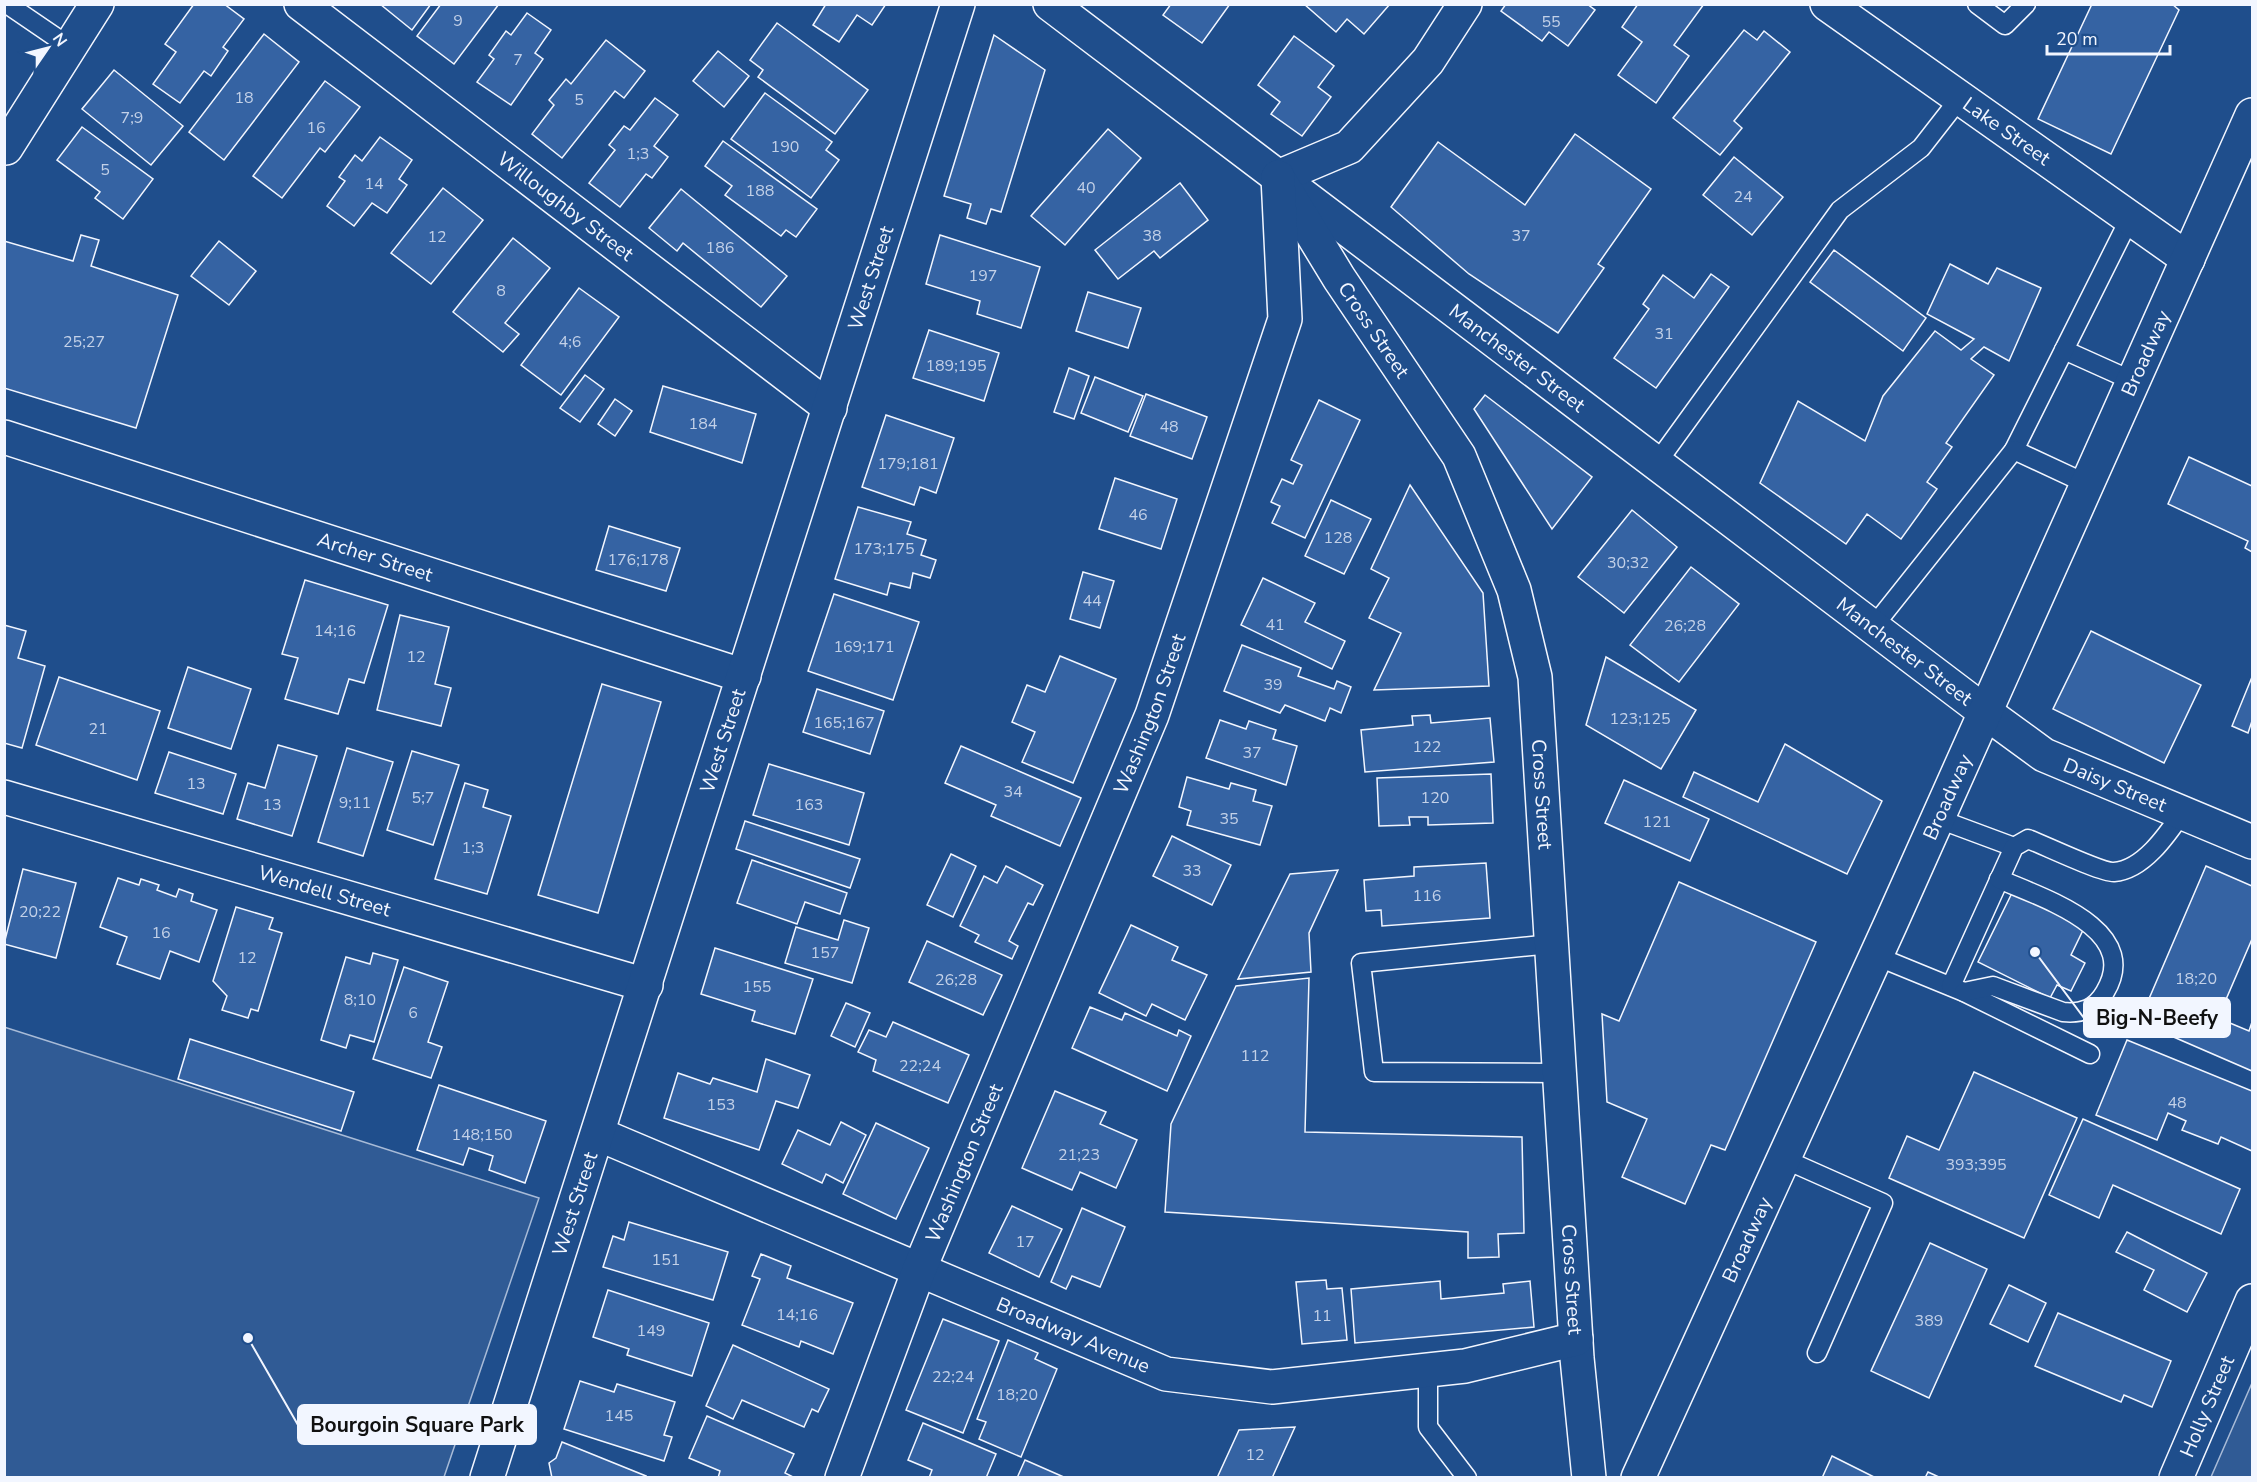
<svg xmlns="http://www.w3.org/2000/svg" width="2257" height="1482" viewBox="0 0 2257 1482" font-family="'Nunito Sans',sans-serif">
<rect width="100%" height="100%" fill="#1f4e8c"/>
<g fill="#305b95" stroke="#a8bbd7" stroke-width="1.5">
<polygon points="4,1027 539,1198 444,1477 5,1477"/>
<polygon points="2252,1383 2252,1477 2211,1477"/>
</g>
<g fill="#3563a3" stroke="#f2f6ff" stroke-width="1.5">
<polygon points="194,4 224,4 244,19 223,47 228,51 211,76 204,71 180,103 153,84 176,52 165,44"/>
<polygon points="380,4 431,4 412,30"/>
<polygon points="441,4 499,4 454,64 417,36"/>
<polygon points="826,4 886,4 872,25 857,15 839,42 813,25"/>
<polygon points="1171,4 1230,4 1202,43 1163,15"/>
<polygon points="1304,4 1390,4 1364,34 1347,19 1336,32"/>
<polygon points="1506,4 1587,4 1595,10 1568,46 1549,32 1542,41 1501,11"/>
<polygon points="1638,4 1704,4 1674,45 1689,56 1656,103 1618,75 1642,42 1622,27"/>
<polygon points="2092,4 2172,4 2179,10 2111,154 2038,119"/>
<polygon points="527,13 551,30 535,53 543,59 511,105 477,82 494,59 489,55 506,31 511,35"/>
<polygon points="777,23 868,90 835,134 758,77 763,70 750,60"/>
<polygon points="1744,30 1757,40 1764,31 1790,52 1734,121 1742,128 1720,155 1673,118"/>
<polygon points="264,34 299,62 224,160 189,132"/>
<polygon points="994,35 1045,70 1001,212 991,209 986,224 967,218 971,204 944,196"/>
<polygon points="1294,36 1334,66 1318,87 1331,97 1302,136 1271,114 1280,102 1258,85"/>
<polygon points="606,40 645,71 624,98 615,91 562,158 532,134 554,105 549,100 566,79 571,84"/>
<polygon points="718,51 749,76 724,107 693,81"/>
<polygon points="114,70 183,126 151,165 82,109"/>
<polygon points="325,81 360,107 325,152 320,148 282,198 253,176"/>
<polygon points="765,93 832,142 826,150 839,160 811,198 731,139"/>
<polygon points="655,98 678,115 654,146 668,157 652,178 646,174 620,207 589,183 615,150 609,145 624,126 630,130"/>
<polygon points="82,127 153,179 123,219 95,198 100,192 57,160"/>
<polygon points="1108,129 1141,158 1065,245 1031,216"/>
<polygon points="1575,134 1651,189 1598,264 1604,268 1558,333 1469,274 1391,207 1438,142 1525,205"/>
<polygon points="380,137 412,160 399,179 407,185 387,213 372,203 354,226 327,206 345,181 339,177 355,155 362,161"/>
<polygon points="723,141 817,209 796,237 786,230 781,236 725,195 732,186 705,166"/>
<polygon points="1734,157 1783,197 1752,235 1703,195"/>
<polygon points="1180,183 1208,220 1160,258 1154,251 1118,279 1095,250"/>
<polygon points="443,188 483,220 431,284 391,253"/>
<polygon points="681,189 787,276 761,307 683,243 677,251 649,228"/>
<polygon points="81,235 99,240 91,266 178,295 136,428 4,388 4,241 73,261"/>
<polygon points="940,235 1040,267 1021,328 977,314 980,301 926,284"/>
<polygon points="513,238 550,268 505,323 519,334 503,352 453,312"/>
<polygon points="219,241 256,271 229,305 191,276"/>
<polygon points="1834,250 1926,318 1903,351 1810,282"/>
<polygon points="1950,264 1988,284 1997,268 2041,288 2009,361 1984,347 1971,359 1994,375 1946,443 1952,447 1927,482 1937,489 1901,539 1867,514 1846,544 1760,483 1798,401 1865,441 1883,396 1935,331 1961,350 1974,339 1927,314"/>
<polygon points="1711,274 1729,287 1656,388 1614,358 1649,309 1643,304 1663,275 1694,298"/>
<polygon points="579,288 619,317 561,395 521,365"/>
<polygon points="1088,292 1141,308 1128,348 1076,331"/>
<polygon points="929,330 999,353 984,401 913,378"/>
<polygon points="1069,368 1089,376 1074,419 1054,412"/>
<polygon points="585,375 604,389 580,422 560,408"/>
<polygon points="1095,377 1143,396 1128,432 1081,413"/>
<polygon points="663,386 756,414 742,463 650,432"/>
<polygon points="1146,394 1207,417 1192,459 1130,436"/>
<polygon points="1485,395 1592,477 1552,529 1474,409"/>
<polygon points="615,399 632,411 615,436 598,424"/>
<polygon points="1319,400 1360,420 1305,538 1272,523 1280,506 1271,502 1282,479 1293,484 1302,465 1291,460"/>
<polygon points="886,415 954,438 936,493 920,487 914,505 862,487"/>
<polygon points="2189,457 2252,486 2252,552 2245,548 2248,541 2168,504"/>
<polygon points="1115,478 1177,499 1161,549 1099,529"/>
<polygon points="1410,485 1483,593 1489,686 1374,690 1401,633 1369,618 1389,578 1371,569"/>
<polygon points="1331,500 1371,519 1344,574 1305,556"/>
<polygon points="858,507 911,522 907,534 926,540 921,555 936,560 930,578 913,573 910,588 890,583 887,595 835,579"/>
<polygon points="1632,510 1677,547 1624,613 1578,577"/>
<polygon points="609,526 680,548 666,591 596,570"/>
<polygon points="1691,567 1739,604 1679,682 1630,645"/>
<polygon points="1083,572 1114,581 1100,628 1070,619"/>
<polygon points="1263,578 1315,603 1305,622 1345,641 1332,669 1241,625"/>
<polygon points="305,580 388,605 364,683 349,679 338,714 285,699 298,658 282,654"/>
<polygon points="834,594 919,622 893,700 808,671"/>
<polygon points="400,615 449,627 435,684 451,688 441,726 377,710"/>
<polygon points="4,625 26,631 18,658 45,666 22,748 4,743"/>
<polygon points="2091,631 2201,685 2164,763 2053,709"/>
<polygon points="1242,645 1301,668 1298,676 1334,689 1337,681 1351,687 1341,713 1330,708 1325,721 1285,705 1280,713 1224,691"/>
<polygon points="1060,656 1116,679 1073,783 1022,762 1035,732 1012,722 1027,685 1045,692"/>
<polygon points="1606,657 1696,710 1661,769 1586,725"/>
<polygon points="188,667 251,689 231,749 168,728"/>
<polygon points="59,677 160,711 137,780 36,745"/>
<polygon points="2252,677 2252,721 2248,733 2232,726"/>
<polygon points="602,684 661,702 598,913 538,895"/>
<polygon points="817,689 884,711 870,754 803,732"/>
<polygon points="1430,715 1431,723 1490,718 1494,762 1365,772 1361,730 1413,725 1412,716"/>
<polygon points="1220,720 1246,729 1249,721 1276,730 1273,739 1297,746 1286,785 1206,758"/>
<polygon points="1785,744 1882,801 1847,874 1683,797 1694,772 1758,802"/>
<polygon points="278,745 317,756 292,836 237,819 248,783 265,788"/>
<polygon points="961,746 1081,798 1060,846 991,816 996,805 945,783"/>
<polygon points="347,748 393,762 363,856 318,842"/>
<polygon points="412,751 459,765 433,845 387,830"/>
<polygon points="169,752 236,774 223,814 155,793"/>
<polygon points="769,764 864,793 849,845 753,815"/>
<polygon points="1491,774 1493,823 1428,825 1428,817 1409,817 1410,825 1379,826 1377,778"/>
<polygon points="1187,777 1229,789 1231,783 1256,790 1253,801 1272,806 1260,845 1187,825 1191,811 1179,807"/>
<polygon points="1624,780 1709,819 1690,861 1605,823"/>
<polygon points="465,783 488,790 483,807 511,816 487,894 435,879"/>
<polygon points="745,821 860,859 850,888 736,849"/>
<polygon points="1172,836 1231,865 1212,905 1153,876"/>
<polygon points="951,854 976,866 953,917 927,905"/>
<polygon points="752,860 847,893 840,914 805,902 797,924 737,903"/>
<polygon points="1486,863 1490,918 1382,926 1381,910 1366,911 1364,880 1414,876 1414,867"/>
<polygon points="1006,866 1043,885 1033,905 1028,903 1009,941 1018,946 1012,959 975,942 979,935 960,926 984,876 997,883"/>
<polygon points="2206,866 2252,886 2252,939 2218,1018 2249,1031 2252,1022 2252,1071 2139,1022"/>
<polygon points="23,869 76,883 56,958 4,944"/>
<polygon points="1338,870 1309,933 1311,972 1238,979 1290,874"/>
<polygon points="118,878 139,885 141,879 159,885 157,890 176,897 179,889 193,894 191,901 217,910 199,962 170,951 160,979 117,964 127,937 100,927"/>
<polygon points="1679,882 1816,942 1725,1150 1711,1145 1685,1204 1622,1177 1647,1119 1607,1102 1602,1014 1619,1021"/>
<polygon points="2013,891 2085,926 2071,955 2085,963 2071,991 2057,985 2050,998 1978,962"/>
<polygon points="236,907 273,918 269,929 282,933 258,1011 251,1009 248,1018 222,1010 227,996 213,981"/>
<polygon points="844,920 869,928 852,983 785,963 796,927 838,940"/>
<polygon points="1131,925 1178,947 1172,960 1207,975 1185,1020 1152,1004 1146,1016 1099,993"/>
<polygon points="927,941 1002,975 983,1015 909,982"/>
<polygon points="715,948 813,979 795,1034 752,1021 755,1011 701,994"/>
<polygon points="373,953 398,960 374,1042 350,1035 346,1048 321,1040 346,957 370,964"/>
<polygon points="404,967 448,982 428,1042 442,1047 431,1078 373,1059"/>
<polygon points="1309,978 1305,1132 1522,1137 1524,1233 1498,1234 1499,1257 1468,1258 1468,1232 1165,1212 1171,1124 1236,986"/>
<polygon points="846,1003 870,1013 855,1047 831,1036"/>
<polygon points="1090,1007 1122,1020 1125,1013 1177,1036 1179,1030 1191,1036 1167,1091 1072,1048"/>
<polygon points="893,1022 969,1055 948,1103 873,1071 876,1060 858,1052 869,1030 886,1037"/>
<polygon points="190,1039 354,1092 341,1131 178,1079"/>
<polygon points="2127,1040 2252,1091 2252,1151 2221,1137 2218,1144 2182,1130 2186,1121 2168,1113 2157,1140 2096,1115"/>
<polygon points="766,1059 810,1075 798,1108 776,1101 759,1150 664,1118 678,1073 710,1084 713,1078 757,1092"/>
<polygon points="1974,1072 2077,1118 2024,1238 1889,1178 1907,1136 1939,1150"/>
<polygon points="439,1085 546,1121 525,1183 489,1170 493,1156 469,1148 463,1165 417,1150"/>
<polygon points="1055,1091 1106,1112 1100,1124 1137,1140 1116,1188 1080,1172 1072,1190 1022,1168"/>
<polygon points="2083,1119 2240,1189 2221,1234 2113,1185 2099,1218 2049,1195"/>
<polygon points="841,1122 866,1135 843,1183 826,1174 822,1183 782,1164 798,1130 830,1145"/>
<polygon points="876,1123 929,1148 896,1219 843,1194"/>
<polygon points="1012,1206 1062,1229 1039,1277 989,1253"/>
<polygon points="1082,1208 1125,1227 1100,1287 1072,1276 1066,1289 1051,1282"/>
<polygon points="629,1222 728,1252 713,1300 603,1267 613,1236 624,1240"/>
<polygon points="2127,1232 2207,1273 2187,1312 2144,1290 2154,1270 2116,1252"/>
<polygon points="1930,1243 1987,1269 1929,1398 1871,1371"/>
<polygon points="761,1254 791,1266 787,1278 853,1303 833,1354 801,1341 799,1347 742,1325 760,1279 752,1276"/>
<polygon points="1326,1280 1327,1289 1342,1288 1347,1340 1302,1344 1296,1282"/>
<polygon points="1440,1281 1441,1299 1504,1293 1503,1284 1530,1281 1534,1327 1355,1343 1351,1289"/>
<polygon points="2009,1285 2046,1303 2028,1342 1990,1324"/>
<polygon points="608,1290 709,1323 692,1376 627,1355 629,1349 593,1337"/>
<polygon points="2058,1313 2171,1361 2152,1407 2124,1395 2121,1402 2035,1366"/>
<polygon points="943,1319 999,1341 963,1433 906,1410"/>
<polygon points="1008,1340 1038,1353 1035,1359 1057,1369 1021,1457 979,1439 986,1422 977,1419"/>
<polygon points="733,1345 829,1389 818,1412 812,1409 804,1427 742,1400 733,1419 706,1406"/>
<polygon points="580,1381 614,1392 617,1384 675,1402 664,1435 672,1437 664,1461 564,1429"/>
<polygon points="707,1416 794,1454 785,1473 795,1478 718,1478 720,1471 689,1458"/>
<polygon points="923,1423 996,1454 986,1478 929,1478 932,1470 908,1460"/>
<polygon points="1295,1427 1272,1478 1217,1478 1239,1430"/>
<polygon points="562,1442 646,1476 645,1478 552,1478 549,1463 556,1458"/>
<polygon points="1832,1456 1876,1478 1822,1478"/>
<polygon points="1025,1460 1066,1478 1017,1478"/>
<polygon points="1928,1472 1941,1478 1925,1478"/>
</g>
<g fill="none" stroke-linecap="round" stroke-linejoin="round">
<g stroke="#f2f6ff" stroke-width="21">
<g id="lane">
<polyline points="7,4 70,47"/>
<polyline points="1977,4 2005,25 2026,4"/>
<polyline points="2064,350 2133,381"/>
<polyline points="2014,450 2130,218"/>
<polyline points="1656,464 1840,210 1921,148 1960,98"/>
<polyline points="1873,627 2014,450 2087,484"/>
<polyline points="1936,818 2014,847"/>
<polyline points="1551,944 1361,963 1374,1072 1559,1073"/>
<polyline points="1876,956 1964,992 2090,1054"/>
<path d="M1951 986 2014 847 2028 839C2044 845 2102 873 2114 872 2143 870 2167 835 2182 813"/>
<path d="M1964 992 1993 986 2063 1012C2082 1014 2095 1009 2105 992 2143 929 2042 898 1999 879"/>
<polyline points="1784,1159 1883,1203 1817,1353"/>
<polyline points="1428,1370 1428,1427 1467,1478"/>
</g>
</g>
<g stroke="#f2f6ff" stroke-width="36">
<g id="street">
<path id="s1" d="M301 4 830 408"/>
<path id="s2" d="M1050 4 1985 712"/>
<path id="s3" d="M1827 4 2188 259"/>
<polyline points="6,148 97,4"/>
<polyline points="1278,177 1349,147 1428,61 1465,4"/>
<path id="s4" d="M1280 181 1339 278 1459 456 1514 590 1535 677 1577 1358 1589 1478"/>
<path id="s5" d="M4 437 744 676"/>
<path id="s6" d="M4 797 646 985"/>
<path id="s7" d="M598 1134 1166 1374 1272 1387 1465 1366 1576 1339"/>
<path id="s8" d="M487 1478 958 4"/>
<path id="s9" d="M842 1478 919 1270 1152 715 1285 319 1278 177"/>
<path id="s10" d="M2176 1478 2252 1301"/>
</g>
</g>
<g stroke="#f2f6ff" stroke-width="36">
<g id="secondary">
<path id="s11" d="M1985 712 2044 755 2252 842"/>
</g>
</g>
<g stroke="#f2f6ff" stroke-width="36">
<g id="primary">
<path id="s12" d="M1638 1478 1891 923 2252 115"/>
</g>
</g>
<use href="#lane" stroke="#1f4e8c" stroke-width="18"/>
<use href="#street" stroke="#1f4e8c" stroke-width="33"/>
<use href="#secondary" stroke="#1f4e8c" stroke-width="33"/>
<use href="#primary" stroke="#1f4e8c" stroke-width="33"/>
</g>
<g text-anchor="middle" stroke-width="4.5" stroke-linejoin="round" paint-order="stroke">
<g font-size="16" fill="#c3d1e8">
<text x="458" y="26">9</text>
<text x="1551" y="27">55</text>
<text x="518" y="65">7</text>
<text x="244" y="103">18</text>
<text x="579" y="105">5</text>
<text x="132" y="123">7;9</text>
<text x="316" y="133">16</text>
<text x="785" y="152">190</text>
<text x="638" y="159">1;3</text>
<text x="105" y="175">5</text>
<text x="374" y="189">14</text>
<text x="1086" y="193">40</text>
<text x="760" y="196">188</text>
<text x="1743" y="202">24</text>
<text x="1152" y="241">38</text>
<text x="1521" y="241">37</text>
<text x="437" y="242">12</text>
<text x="720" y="253">186</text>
<text x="983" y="281">197</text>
<text x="501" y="296">8</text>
<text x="1664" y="339">31</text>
<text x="84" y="347">25;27</text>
<text x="570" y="347">4;6</text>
<text x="956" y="371">189;195</text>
<text x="703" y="429">184</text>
<text x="1169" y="432">48</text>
<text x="908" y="469">179;181</text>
<text x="1138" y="520">46</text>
<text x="1338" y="543">128</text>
<text x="884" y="554">173;175</text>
<text x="638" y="565">176;178</text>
<text x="1628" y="568">30;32</text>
<text x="1092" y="606">44</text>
<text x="1275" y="630">41</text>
<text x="1685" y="631">26;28</text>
<text x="335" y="636">14;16</text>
<text x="864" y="652">169;171</text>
<text x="416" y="662">12</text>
<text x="1273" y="690">39</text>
<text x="1640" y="724">123;125</text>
<text x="844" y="728">165;167</text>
<text x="98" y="734">21</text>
<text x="1427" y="752">122</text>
<text x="1252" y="758">37</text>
<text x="196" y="789">13</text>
<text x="1013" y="797">34</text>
<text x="423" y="803">5;7</text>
<text x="1435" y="803">120</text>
<text x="355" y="808">9;11</text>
<text x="272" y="810">13</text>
<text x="809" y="810">163</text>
<text x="1229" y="824">35</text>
<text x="1657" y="827">121</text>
<text x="473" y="853">1;3</text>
<text x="1192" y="876">33</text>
<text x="1427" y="901">116</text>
<text x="40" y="917">20;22</text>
<text x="161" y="938">16</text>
<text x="825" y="958">157</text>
<text x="247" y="963">12</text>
<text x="2196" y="984">18;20</text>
<text x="956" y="985">26;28</text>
<text x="757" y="992">155</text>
<text x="360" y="1005">8;10</text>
<text x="413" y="1018">6</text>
<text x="1255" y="1061">112</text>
<text x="920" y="1071">22;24</text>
<text x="2177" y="1108">48</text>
<text x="721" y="1110">153</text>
<text x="482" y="1140">148;150</text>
<text x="1079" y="1160">21;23</text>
<text x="1976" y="1170">393;395</text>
<text x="1025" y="1247">17</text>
<text x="666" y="1265">151</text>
<text x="797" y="1320">14;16</text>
<text x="1322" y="1321">11</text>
<text x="1929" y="1326">389</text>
<text x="651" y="1336">149</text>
<text x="953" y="1382">22;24</text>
<text x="1017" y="1400">18;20</text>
<text x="619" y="1421">145</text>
<text x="1255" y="1460">12</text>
</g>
<g font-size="20" fill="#f2f6ff" stroke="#1f4e8c">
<text dy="7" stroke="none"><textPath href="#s3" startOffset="220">Lake Street</textPath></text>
<text dy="7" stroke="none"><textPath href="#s1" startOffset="333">Willoughby Street</textPath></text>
<text dy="7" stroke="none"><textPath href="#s8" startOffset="1260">West Street</textPath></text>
<text dy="7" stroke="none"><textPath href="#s4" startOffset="176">Cross Street</textPath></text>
<text dy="7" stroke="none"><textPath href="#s12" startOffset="1234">Broadway</textPath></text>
<text dy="7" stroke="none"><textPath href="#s2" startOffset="586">Manchester Street</textPath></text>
<text dy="7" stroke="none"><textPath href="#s5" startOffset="390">Archer Street</textPath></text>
<text dy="7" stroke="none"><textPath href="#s2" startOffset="1072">Manchester Street</textPath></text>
<text dy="7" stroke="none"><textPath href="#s9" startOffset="824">Washington Street</textPath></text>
<text dy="7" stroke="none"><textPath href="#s8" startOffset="774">West Street</textPath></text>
<text dy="7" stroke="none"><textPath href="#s11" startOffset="150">Daisy Street</textPath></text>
<text dy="7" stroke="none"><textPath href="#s4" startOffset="680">Cross Street</textPath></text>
<text dy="7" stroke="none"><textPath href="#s12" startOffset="748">Broadway</textPath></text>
<text dy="7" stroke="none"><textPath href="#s6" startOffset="334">Wendell Street</textPath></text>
<text dy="7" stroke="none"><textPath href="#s9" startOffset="338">Washington Street</textPath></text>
<text dy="7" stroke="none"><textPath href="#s8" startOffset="288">West Street</textPath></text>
<text dy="7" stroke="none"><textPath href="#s12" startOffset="262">Broadway</textPath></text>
<text dy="7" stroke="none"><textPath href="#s4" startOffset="1166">Cross Street</textPath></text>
<text dy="7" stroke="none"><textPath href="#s7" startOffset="516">Broadway Avenue</textPath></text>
<text dy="7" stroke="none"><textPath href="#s10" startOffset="78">Holly Street</textPath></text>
</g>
</g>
<path fill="none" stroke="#f2f6ff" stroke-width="2" d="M2035 952L2084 1018M248 1338L298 1425"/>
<g fill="#f2f6ff" stroke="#1f4e8c" stroke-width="2">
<circle cx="2035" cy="952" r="6"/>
<circle cx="248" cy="1338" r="6"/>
</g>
<g fill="#f2f6ff" stroke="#f2f6ff" stroke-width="2">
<rect x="2084" y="998" width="146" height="39" rx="6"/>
<rect x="298" y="1405" width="238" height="39" rx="6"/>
</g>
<g font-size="21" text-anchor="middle" font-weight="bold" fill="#111">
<text x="2157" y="1025">Big-N-Beefy</text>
<text x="417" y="1432">Bourgoin Square Park</text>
</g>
<rect width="2257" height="1482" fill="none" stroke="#f2f6ff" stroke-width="12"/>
<g transform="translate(48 48) rotate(55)" stroke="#1f4e8c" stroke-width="4.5" paint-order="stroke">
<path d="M0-4.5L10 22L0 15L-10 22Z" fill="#f2f6ff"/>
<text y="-9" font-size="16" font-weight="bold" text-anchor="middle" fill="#f2f6ff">N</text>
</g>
<path d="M2047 45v9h123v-9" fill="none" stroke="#f2f6ff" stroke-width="3"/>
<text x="2056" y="45" font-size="18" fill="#f2f6ff" stroke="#1f4e8c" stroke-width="4.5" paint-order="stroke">20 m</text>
</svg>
